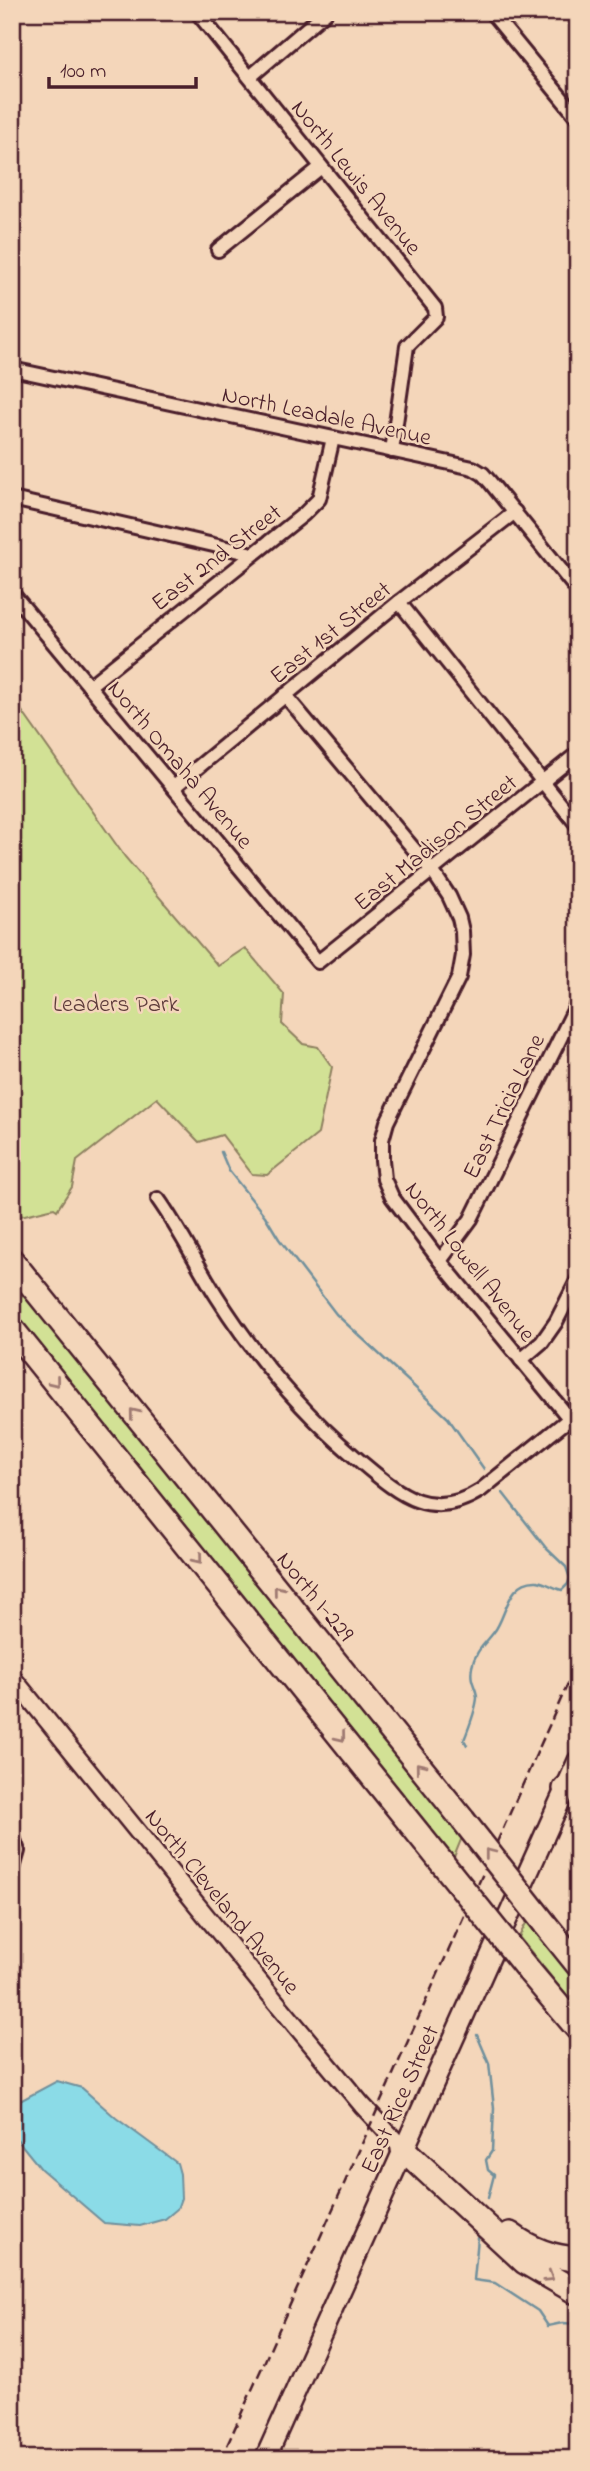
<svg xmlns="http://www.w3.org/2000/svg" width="590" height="2471" viewBox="0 0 590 2471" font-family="'Indie Flower',sans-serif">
<rect width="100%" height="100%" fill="#f4d6ba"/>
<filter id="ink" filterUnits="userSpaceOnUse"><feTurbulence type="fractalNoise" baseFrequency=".0143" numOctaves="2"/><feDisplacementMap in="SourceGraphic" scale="14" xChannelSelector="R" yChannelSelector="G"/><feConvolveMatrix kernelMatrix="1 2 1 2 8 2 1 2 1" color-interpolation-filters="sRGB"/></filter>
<g filter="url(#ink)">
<g fill="#d2e195" stroke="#8e8060" stroke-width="2">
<polygon points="12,697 125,857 218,966 245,948 284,994 282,1024 303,1044 318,1047 332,1067 318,1134 267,1175 252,1174 222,1135 199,1142 157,1098 77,1161 72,1187 57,1210 54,1208 12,1218"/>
<polygon points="12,1277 463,1835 454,1857 12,1310"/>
<polygon points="528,1919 578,1980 578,2010 519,1937"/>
</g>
<polygon fill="#8bdbe7" stroke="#71909c" stroke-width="2" points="57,2081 82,2088 116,2118 177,2163 180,2174 181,2198 177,2209 165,2219 140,2226 104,2223 41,2169 16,2138 12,2120 18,2102"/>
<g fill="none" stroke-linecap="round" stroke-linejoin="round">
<g stroke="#71909c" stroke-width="2.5">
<polyline points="221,1152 229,1171 265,1216 279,1239 336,1314 448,1418 484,1469"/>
<path d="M467 1745 464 1740C468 1730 476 1709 477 1698 477 1687 469 1683 472 1667 475 1651 485 1644 494 1632 507 1616 507 1580 537 1581 545 1582 554 1588 562 1590L568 1584 570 1578 566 1567 546 1548 503 1493"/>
<polyline points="477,2035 489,2063 494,2108 492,2151 486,2160 488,2170 494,2175 488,2198"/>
<polyline points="478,2238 474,2280 495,2283 538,2311 548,2326 562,2323 578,2324"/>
</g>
<g stroke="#4a1f2b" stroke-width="18">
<g id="minor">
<polyline points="197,12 435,308 436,317 407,346 392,451"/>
<polyline points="491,12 578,118"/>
<polyline points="250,77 326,12"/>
<polyline points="218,250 321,167"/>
<polyline points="12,369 473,468 483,474 490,482 578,591"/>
<polyline points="12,499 253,554"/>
<polyline points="12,593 318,962 578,753"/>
<polyline points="399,602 578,826"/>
<polyline points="89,686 304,514 319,499 333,438"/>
<polyline points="285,695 433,872 449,896 459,918 462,931 463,955 459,977 387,1122 382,1140 382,1160 384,1179 392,1197 440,1261 578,1429"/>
<polyline points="174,787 399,602 515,512"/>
<path d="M158 1199C180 1230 196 1263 216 1295 254 1355 301 1411 355 1457 396 1491 428 1524 481 1490L569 1419"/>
<polyline points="440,1261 471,1219 578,1002"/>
<polyline points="521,1360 542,1342 556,1322 578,1279"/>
<polyline points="12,1835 18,1851 12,1872"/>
</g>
</g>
<g stroke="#4a1f2b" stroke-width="21">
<polyline id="tertiary" points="12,1677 267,1991 362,2105 403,2149"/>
</g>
<g stroke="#4a1f2b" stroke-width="24">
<polyline id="primary" points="265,2459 578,1761"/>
</g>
<g stroke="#4a1f2b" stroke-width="28">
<g id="motorway">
<polyline points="12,1261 463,1820"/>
<polyline points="12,1329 443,1864"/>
<polyline points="565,1789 578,1777"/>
<polyline points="545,1924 578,1965"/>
<polyline points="529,1971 578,2029"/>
<polyline points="403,2149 525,2262 578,2293"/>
<path d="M510 2234C530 2249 553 2258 578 2259"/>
</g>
</g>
<use href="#minor" stroke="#f4d6ba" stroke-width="12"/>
<use href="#tertiary" stroke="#f4d6ba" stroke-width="16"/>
<use href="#primary" stroke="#f4d6ba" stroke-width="19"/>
<use href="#motorway" stroke="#f4d6ba" stroke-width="23"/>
<polyline stroke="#4a1f2b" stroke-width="2.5" stroke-dasharray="10 5" stroke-linecap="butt" points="221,2459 578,1661"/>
<g stroke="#4a1f2b" stroke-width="28" stroke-linecap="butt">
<g id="motorway-bridge">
<polyline points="463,1820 545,1924"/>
<polyline points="443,1864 529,1971"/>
</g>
</g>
<use href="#motorway-bridge" stroke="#f4d6ba" stroke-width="23"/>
</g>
<defs><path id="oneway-chevron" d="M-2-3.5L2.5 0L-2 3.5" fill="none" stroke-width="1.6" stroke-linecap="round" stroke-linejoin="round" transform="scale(1.75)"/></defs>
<g stroke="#9f7a72">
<use href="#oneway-chevron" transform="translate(55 1382) rotate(51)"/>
<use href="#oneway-chevron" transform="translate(134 1413) rotate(-129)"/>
<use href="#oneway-chevron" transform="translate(198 1559) rotate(51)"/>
<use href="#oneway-chevron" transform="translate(278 1590) rotate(-129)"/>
<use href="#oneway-chevron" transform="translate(341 1737) rotate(51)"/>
<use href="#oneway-chevron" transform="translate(420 1767) rotate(-129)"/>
<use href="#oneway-chevron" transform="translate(489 1853) rotate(-128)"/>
<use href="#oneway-chevron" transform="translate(549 2277) rotate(32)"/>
</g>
</g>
<g text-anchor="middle" stroke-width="5" stroke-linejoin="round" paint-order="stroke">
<g font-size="24" fill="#4a1f2b" stroke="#f4d6ba">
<text transform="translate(357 177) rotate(51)" y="8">North Lewis Avenue</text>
<text transform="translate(327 415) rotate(12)" y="8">North Leadale Avenue</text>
<text transform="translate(216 557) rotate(-38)" y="8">East 2nd Street</text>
<text transform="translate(330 632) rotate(-39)" y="8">East 1st Street</text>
<text transform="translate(181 764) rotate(50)" y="8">North Omaha Avenue</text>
<text transform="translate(435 842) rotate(-39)" y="8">East Madison Street</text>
<text transform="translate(503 1106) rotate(-64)" y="8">East Tricia Lane</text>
<text transform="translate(471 1261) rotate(52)" y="8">North Lowell Avenue</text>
<text transform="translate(316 1596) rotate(51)" y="8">North I-229</text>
<text transform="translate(223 1901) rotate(51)" y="8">North Cleveland Avenue</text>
<text transform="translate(399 2099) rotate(-66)" y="8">East Rice Street</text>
</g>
<g font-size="24" fill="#5e3c3b" stroke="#f4d6ba">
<text x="116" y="1011">Leaders Park</text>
</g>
</g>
<rect width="590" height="2471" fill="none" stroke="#f4d6ba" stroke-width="42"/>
<rect x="21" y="21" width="548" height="2429" fill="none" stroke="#4a1f2b" stroke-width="2.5" filter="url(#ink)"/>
<path d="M49 77v10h147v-10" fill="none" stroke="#4a1f2b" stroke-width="3.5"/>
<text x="60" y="77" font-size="21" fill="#4a1f2b" stroke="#f4d6ba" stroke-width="5" paint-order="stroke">100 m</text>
</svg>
